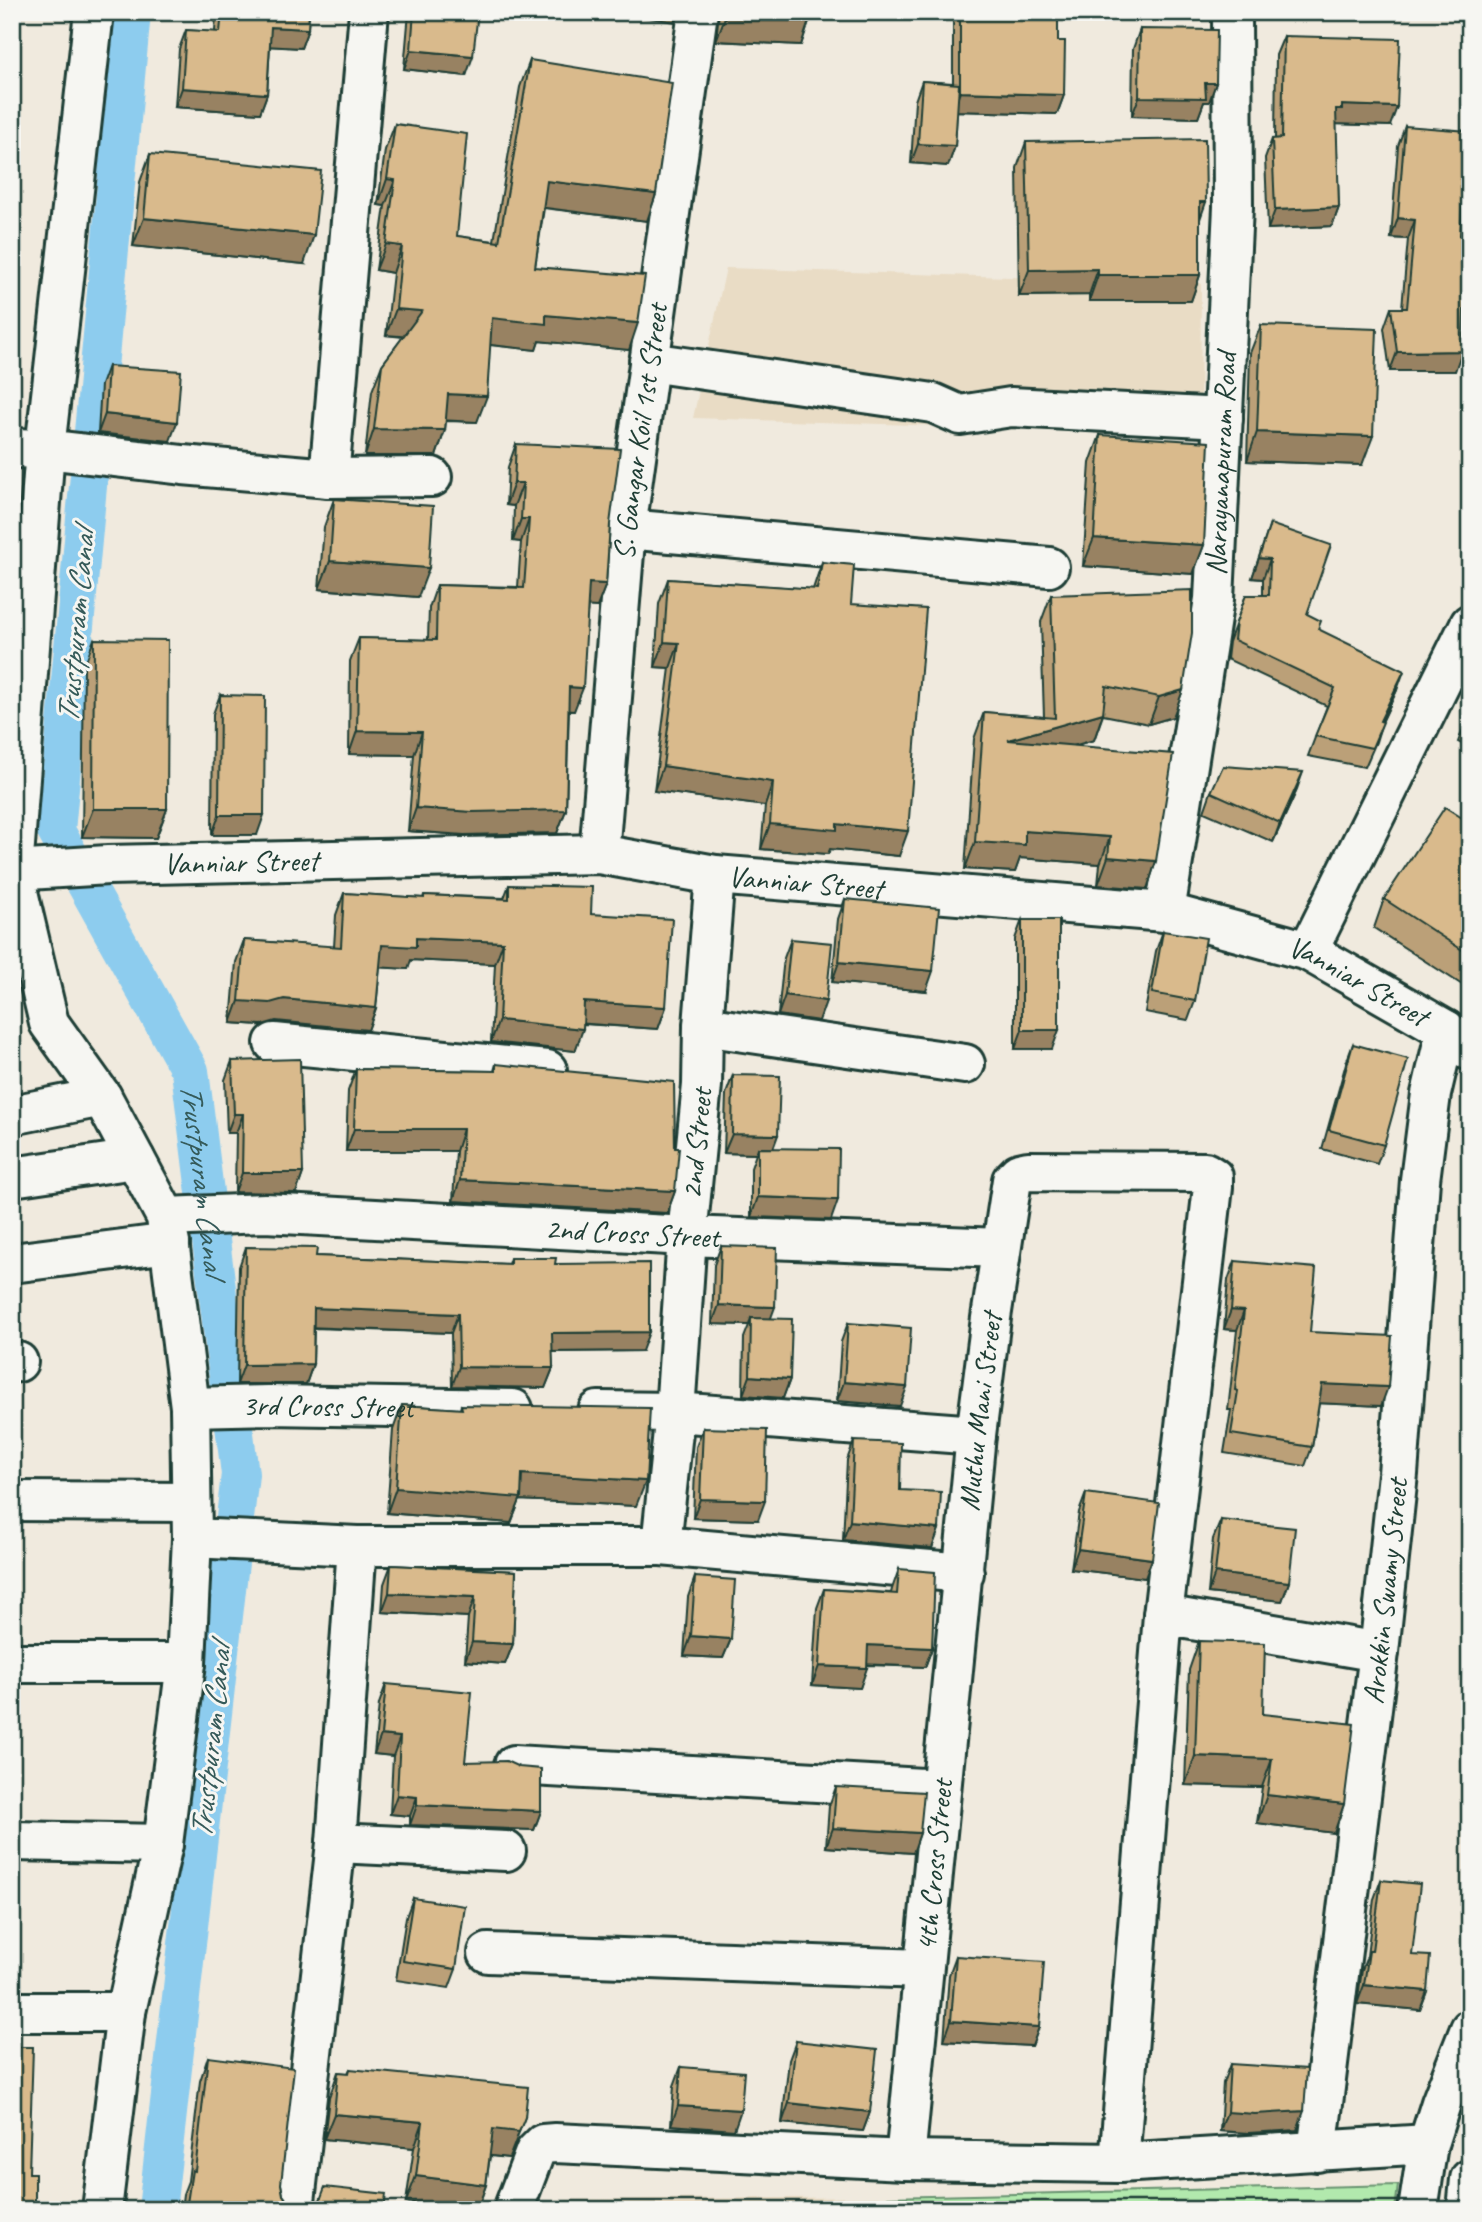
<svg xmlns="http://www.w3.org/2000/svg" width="1482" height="2222" viewBox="0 0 1482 2222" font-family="Caveat,sans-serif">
<rect width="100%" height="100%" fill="#f0eade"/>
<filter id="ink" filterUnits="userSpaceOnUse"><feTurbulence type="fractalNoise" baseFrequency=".0143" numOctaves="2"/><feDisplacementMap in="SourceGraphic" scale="14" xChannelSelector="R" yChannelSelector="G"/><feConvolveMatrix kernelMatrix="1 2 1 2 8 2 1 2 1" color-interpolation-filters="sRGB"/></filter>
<g filter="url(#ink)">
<g fill="#e9dcc5">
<polygon points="726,268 1201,283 1200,434 693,418"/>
<polygon points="1398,2185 1395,2210 563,2210 565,2200 888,2197"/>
</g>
<polygon fill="#b2e9ad" stroke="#689370" stroke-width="2" points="1398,2185 1395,2210 887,2210 888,2197"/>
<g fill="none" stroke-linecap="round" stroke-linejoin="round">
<path stroke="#8dccee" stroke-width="38" id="s1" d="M132 12 56 831 190 1071 240 1474 157 2210"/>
<g stroke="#1f3d34" stroke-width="44">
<g id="minor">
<polyline points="94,12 45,449 13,871 49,1023 102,1097 166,1217 190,1407 192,1538 186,1663 163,1844 126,2012 102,2210"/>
<polyline points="649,362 933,403 960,415 1011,407 1223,418"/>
<polyline points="12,448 45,449 183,465 329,478 432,477"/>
<polyline points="329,478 369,12"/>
<polyline points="626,529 1049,567"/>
<path id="s2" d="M599 854 626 529 698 12"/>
<path id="s3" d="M12 871 108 865 599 854 715 875 1165 912 1308 951 1446 1030 1470 1051"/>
<path id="s4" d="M1165 912 1214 599 1233 207 1232 12"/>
<polyline points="1308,951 1470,624"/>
<polyline points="703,1026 965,1064"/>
<polyline points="274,1043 547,1070"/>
<polyline points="12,1115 102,1097"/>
<polyline points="12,1177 135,1159"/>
<path id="s5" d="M166 1217 265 1213 687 1236 1001 1248"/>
<polyline points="12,1263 170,1243"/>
<polyline points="12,1363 18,1362"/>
<path id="s6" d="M190 1407 269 1405 513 1409"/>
<polyline points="598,1411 675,1412 976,1435"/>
<polyline points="12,1501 191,1502"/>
<polyline points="192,1538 357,1546 661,1546 964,1573"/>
<path id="s7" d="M661 1546 675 1412 687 1236 702 1085 703 1026 715 875"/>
<polyline points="1163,1615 1379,1652"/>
<polyline points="12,1663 186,1663"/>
<polyline points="514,1765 941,1789"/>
<polyline points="12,1841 163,1844"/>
<polyline points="336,1843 506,1851"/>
<polyline points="488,1953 922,1969"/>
<polyline points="12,2012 126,2012"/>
<path id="s8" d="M1317 2152 1379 1652 1398 1474 1420 1180 1431 1094 1446 1030"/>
<path id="s9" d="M905 2160 976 1435 991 1318 1012 1180 1019 1173 1028 1171 1205 1172 1213 1177V1187L1163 1615 1119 2163"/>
<polyline points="294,2210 336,1843 357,1546"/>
<polyline points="513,2210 535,2152 543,2144 555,2143 905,2160 1119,2163 1428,2144"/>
<polyline points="1418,2210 1428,2144 1441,2103 1470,2029"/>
<polyline points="1467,2210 1470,2179"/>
</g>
</g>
<use href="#minor" stroke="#f6f6f2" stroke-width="38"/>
</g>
<g fill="#bba078" stroke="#1f3d34" stroke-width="2">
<polygon points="216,12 309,12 308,29 301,48 270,46 267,94 260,113 175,107 179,49 186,30 215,32"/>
<polygon points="409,12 478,12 466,76 404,69"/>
<polygon points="611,12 678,12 675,22"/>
<polygon points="719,12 810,12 809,21 801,45 716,41"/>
<polygon points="953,12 1058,12 1058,41 1064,95 1057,114 957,111 955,146 948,166 911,163 915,101 922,81 953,83"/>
<polygon points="1140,29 1216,83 1209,102 1204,102 1198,118 1132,116 1133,49"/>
<polygon points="1284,36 1390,126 1336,124 1339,207 1332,226 1268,229 1265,158 1272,139 1275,139 1276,55"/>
<polygon points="530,60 656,194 647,221 544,208 535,267 629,350 539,341 536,350 490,345 477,422 446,421 445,430 436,456 365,456 372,391 382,365 403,337 386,335 393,273 376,270 385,206 378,205 385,150 395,124 457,236 494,241 520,87"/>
<polygon points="1405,126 1460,236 1464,310 1455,371 1390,371 1384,328 1391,308 1402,308 1408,239 1391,238 1398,146"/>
<polygon points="1026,142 1200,218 1200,275 1191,301 1089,301 1089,295 1019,296 1017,168"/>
<polygon points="150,154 304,264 133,246 140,182"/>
<polygon points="1261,325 1362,465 1247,461 1250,353"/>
<polygon points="108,366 170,441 98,433 101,385"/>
<polygon points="1100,435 1204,545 1193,574 1083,566 1090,463"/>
<polygon points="516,444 610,524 606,584 597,607 588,606 574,711 569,711 566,810 557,833 464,835 408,831 414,755 349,754 350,661 359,638 428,640 429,608 437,585 518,587 521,542 513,541 514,506 506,505 508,467"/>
<polygon points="334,499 418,597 319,589 324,527"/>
<polygon points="1270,524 1307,614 1318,629 1397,690 1382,722 1376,742 1365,767 1308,756 1327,706 1227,659 1229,642 1246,595 1263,595 1263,579 1252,578"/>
<polygon points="822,562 851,604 899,856 830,849 828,854 761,849 765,806 654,791 670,668 655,667 659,604 668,579 813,589"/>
<polygon points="1051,595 1183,690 1173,717 1149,724 1103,715 1094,740 1073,746 1156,861 1147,889 1098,885 1100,864 1020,858 1015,872 965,869 974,739 984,712 1044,717 1041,622"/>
<polygon points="94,639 167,809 156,838 82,837 84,667"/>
<polygon points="220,695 257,835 212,835 213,714"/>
<polygon points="1470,711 1470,748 1458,742"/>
<polygon points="1211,792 1296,792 1273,842 1204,812"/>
<polygon points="1470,823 1470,990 1374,928 1384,899"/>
<polygon points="509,885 591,914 666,1007 658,1029 583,1024 575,1051 491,1042 495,964 411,960 408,969 380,967 376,1008 368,1030 276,1021 262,1025 231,1023 236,962 244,940 334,947 336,915 344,893 423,898 424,895 504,898"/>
<polygon points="845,899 926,991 832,982 838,919"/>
<polygon points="1022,920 1052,1049 1015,1049 1015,939"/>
<polygon points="1163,931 1195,1001 1188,1020 1145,1012 1156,951"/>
<polygon points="791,939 819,1021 778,1015 784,958"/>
<polygon points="1353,1044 1384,1145 1377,1164 1322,1149 1346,1063"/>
<polygon points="232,1061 303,1173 296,1193 235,1192 236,1133 227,1133 225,1080"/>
<polygon points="496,1064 675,1191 667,1213 453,1201 456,1151 346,1151 348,1091 356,1069 494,1071"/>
<polygon points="733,1075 773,1148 831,1220 751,1217 751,1168 756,1154 724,1153 726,1094"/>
<polygon points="721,1246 770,1319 790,1379 783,1398 743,1395 744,1338 749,1325 712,1324 714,1265"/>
<polygon points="246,1247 316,1256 508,1264 510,1258 555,1264 642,1351 552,1352 553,1368 545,1388 452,1386 451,1333 314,1328 313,1364 306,1384 237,1384 239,1267"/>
<polygon points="1235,1261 1310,1332 1381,1406 1319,1403 1312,1447 1305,1466 1224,1453 1231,1410 1228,1410 1237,1330 1224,1329 1228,1280"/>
<polygon points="848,1323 900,1406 837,1401 841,1342"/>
<polygon points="402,1405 460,1409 461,1405 636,1506 520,1500 511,1523 387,1513 393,1430"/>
<polygon points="703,1428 758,1520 693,1518 696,1447"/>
<polygon points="854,1441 900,1490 939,1529 932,1548 843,1540 847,1460"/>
<polygon points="1086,1493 1152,1559 1145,1578 1071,1569 1079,1512"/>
<polygon points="1221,1520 1289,1582 1282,1601 1208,1593 1213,1539"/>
<polygon points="391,1565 516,1571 513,1644 505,1664 465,1661 468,1617 382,1612 384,1584"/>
<polygon points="899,1569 932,1648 925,1667 867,1665 860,1688 812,1685 817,1608 824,1589 891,1593 892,1589"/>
<polygon points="695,1577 731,1639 723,1658 684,1656 688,1597"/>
<polygon points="1199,1641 1344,1804 1334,1833 1257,1823 1262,1787 1185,1785 1189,1670"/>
<polygon points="386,1684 465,1762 541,1811 534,1830 410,1825 410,1816 390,1814 393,1756 374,1754 379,1704"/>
<polygon points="836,1787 920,1833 913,1853 826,1847 829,1806"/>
<polygon points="1381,1880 1427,1991 1420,2010 1357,2004 1362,1970 1367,1956 1374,1899"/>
<polygon points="413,1898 456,1969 449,1988 396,1980 406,1917"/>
<polygon points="956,1956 1039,2027 1032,2046 944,2041 949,1975"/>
<polygon points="796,2041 870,2112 863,2131 782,2123 789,2060"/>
<polygon points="208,2057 281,2184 283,2195 290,2204 301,2208 384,2210 181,2210 183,2194 188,2181 200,2081"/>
<polygon points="1230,2064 1297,2130 1248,2133 1220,2131 1223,2083"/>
<polygon points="681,2067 734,2130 671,2125 674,2086"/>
<polygon points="350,2069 509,2158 490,2156 486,2185 477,2210 466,2210 406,2202 414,2148 324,2139 329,2098 338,2072 348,2073"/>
</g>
<g fill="#988262" stroke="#1f3d34" stroke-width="2">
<polygon points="725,17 809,21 801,45 716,41"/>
<polygon points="271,27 308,29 301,48 264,46"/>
<polygon points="411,50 473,56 466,76 404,69"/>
<polygon points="1205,83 1216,83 1209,102 1204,102 1198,118 1132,116 1139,97"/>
<polygon points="182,88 267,94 260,113 175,107"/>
<polygon points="960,92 1064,95 1057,114 953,111"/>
<polygon points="1342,105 1397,107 1390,126 1336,124 1336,109"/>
<polygon points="918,144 955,146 948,166 911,163"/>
<polygon points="387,179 395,180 385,206 378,205"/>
<polygon points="547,181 656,194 647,221 538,207"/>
<polygon points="1200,202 1206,202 1197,228"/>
<polygon points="1339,207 1332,226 1268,229 1275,210"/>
<polygon points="144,218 314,235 304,264 133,246"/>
<polygon points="1398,218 1415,220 1408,239 1391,238"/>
<polygon points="386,244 402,246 393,273 376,270"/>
<polygon points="1098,269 1089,295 1019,296 1029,270"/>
<polygon points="1098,275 1200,275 1191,301 1089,301"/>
<polygon points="1465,290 1470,291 1470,311 1458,310"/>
<polygon points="396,309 422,311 412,337 386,335"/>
<polygon points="546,315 638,323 629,350 539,341 536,350 482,344 492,318"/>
<polygon points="1462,351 1455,371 1390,371 1397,352"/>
<polygon points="448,394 487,396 477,422 438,420"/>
<polygon points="105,414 177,422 170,441 98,433"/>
<polygon points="374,429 445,430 436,456 365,456"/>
<polygon points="1257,432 1373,436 1362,465 1247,461"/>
<polygon points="514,483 523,483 514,506 506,505"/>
<polygon points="521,519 529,519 521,542 513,541"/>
<polygon points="1094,538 1204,545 1193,574 1083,566"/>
<polygon points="1259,558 1270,559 1263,579 1252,578"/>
<polygon points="330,561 429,568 418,597 319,589"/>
<polygon points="589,583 606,584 597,607 581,606"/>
<polygon points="664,642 679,643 670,668 655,667"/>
<polygon points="1404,671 1397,690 1373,741 1380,721"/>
<polygon points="569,687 583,688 574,711 561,710"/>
<polygon points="1183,690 1173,717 1149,724 1159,697"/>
<polygon points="1103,713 1094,740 998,767 1008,740"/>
<polygon points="357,731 422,732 414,755 349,754"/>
<polygon points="663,766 773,782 765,806 654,791"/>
<polygon points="1303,772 1296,792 1273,842 1280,823"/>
<polygon points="416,808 566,810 557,833 464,835 408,831"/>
<polygon points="93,809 167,809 156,838 82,837"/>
<polygon points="219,815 264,815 257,835 212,835"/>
<polygon points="770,824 837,824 908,831 899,856 830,849 828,854 761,849"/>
<polygon points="1025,831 1110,837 1100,864 1020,858 1015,872 965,869 975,842"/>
<polygon points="1108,857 1156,861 1147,889 1098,885"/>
<polygon points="416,938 503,942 495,964 411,960 408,969 374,967 382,945"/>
<polygon points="839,962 933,971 926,991 832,982"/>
<polygon points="785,995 826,1001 819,1021 778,1015"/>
<polygon points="284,999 376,1008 368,1030 276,1021 262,1025 231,1023 239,1001"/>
<polygon points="584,1002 666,1007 658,1029 576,1023"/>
<polygon points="499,1020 583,1029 575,1051 491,1042"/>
<polygon points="1022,1030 1059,1030 1052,1049 1015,1049"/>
<polygon points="234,1114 243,1114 236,1133 227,1133"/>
<polygon points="354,1129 463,1129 456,1151 346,1151"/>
<polygon points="732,1134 778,1135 771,1154 758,1148 756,1154 724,1153"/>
<polygon points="242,1173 303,1173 296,1193 235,1192"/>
<polygon points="460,1180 675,1191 667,1213 453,1201"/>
<polygon points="758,1197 838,1200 831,1220 751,1217"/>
<polygon points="719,1305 775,1307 768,1326 751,1318 749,1325 712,1324"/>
<polygon points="314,1308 458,1314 451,1333 307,1327"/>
<polygon points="1231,1310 1244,1311 1237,1330 1224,1329"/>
<polygon points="649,1332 642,1351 545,1352 552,1333"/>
<polygon points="313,1364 306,1384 237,1384 244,1365"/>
<polygon points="459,1367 553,1368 545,1388 452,1386"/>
<polygon points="750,1376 790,1379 783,1398 743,1395"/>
<polygon points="844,1382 907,1387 900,1406 837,1401"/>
<polygon points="1322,1384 1388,1387 1381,1406 1315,1403"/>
<polygon points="522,1474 646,1481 636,1506 520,1500 511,1523 387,1513 396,1488"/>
<polygon points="700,1499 765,1501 758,1520 693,1518"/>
<polygon points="850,1521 939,1529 932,1548 843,1540"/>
<polygon points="1078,1549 1152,1559 1145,1578 1071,1569"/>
<polygon points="1215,1573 1289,1582 1282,1601 1208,1593"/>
<polygon points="389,1593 475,1597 468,1617 382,1612"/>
<polygon points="691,1636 731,1639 723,1658 684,1656"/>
<polygon points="472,1642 513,1644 505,1664 465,1661"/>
<polygon points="868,1645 932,1648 925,1667 861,1664"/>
<polygon points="819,1666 867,1668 860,1688 812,1685"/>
<polygon points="381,1735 400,1737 393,1756 374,1754"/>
<polygon points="1195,1756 1272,1759 1262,1787 1185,1785"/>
<polygon points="397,1795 417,1797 410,1816 390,1814"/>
<polygon points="1267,1795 1344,1804 1334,1833 1257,1823"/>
<polygon points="417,1805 541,1811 534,1830 410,1825"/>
<polygon points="833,1828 920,1833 913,1853 826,1847"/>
<polygon points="1364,1985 1427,1991 1420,2010 1357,2004"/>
<polygon points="951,2021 1039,2027 1032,2046 944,2041"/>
<polygon points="789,2103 870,2112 863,2131 782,2123"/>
<polygon points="678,2106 741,2110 734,2130 671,2125"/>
<polygon points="1304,2111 1297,2130 1248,2133 1220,2131 1227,2112"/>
<polygon points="334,2114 423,2122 414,2148 324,2139"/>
<polygon points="525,2117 509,2158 484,2155 493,2129"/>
<polygon points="416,2176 486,2185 477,2210 466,2210 406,2202"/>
</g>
<g fill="#d9ba8c" stroke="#1f3d34" stroke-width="2">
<polygon points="222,12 309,12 308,29 271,27 267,94 182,88 186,30 220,32"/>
<polygon points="414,12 478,12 473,56 411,50"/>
<polygon points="725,12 810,12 809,21 725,17"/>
<polygon points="960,12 1058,12 1058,41 1065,41 1064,95 960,92"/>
<polygon points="1140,29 1217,30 1216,83 1205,83 1206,98 1139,97"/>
<polygon points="1284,36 1400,39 1397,107 1342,105 1342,109 1336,109 1339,207 1275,210 1272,139 1282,138"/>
<polygon points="530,60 672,83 656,194 547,181 535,267 645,276 638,323 546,315 546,324 492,318 487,396 448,394 445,430 374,429 382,365 422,311 396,309 402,246 386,244 395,180 387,179 395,124 467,134 457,236 499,242"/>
<polygon points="922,81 959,84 955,146 918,144"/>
<polygon points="1405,126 1468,131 1460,236 1470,236 1470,291 1465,290 1462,351 1397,352 1391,308 1407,308 1415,220 1398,218"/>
<polygon points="1205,139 1206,202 1200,202 1200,275 1098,275 1098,269 1029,270 1026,142"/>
<polygon points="150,154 321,171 314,235 144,218"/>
<polygon points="1261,325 1377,329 1373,436 1257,432"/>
<polygon points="108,366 181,371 177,422 105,414"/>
<polygon points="1100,435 1209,442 1204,545 1094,538"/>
<polygon points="516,444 620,449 610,524 606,584 589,583 583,688 569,687 566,810 472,812 416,808 422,732 357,731 359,638 436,640 437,585 524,588 529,519 521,519 523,483 514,483"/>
<polygon points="334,499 433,506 429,568 330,561"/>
<polygon points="1270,524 1331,545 1307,614 1321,621 1318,629 1404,671 1380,721 1383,722 1372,748 1315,736 1335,688 1234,640 1236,623 1246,595 1269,595 1270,559 1259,558"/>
<polygon points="822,562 854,565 851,604 926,609 908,831 837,824 837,830 770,824 773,782 663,766 679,643 664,642 668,579 817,589"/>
<polygon points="1192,590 1192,633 1183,690 1159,697 1106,686 1103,713 1008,740 1173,754 1156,861 1108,857 1110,837 1025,831 1025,845 975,842 984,712 1055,718 1051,595"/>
<polygon points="94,639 168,640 167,809 93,809"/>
<polygon points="220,695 265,696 264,815 219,815"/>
<polygon points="1223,766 1303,772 1280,823 1211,792"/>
<polygon points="1445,807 1470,823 1470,955 1384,899"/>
<polygon points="509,885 592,887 591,914 672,919 666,1007 584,1002 583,1029 499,1020 503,942 416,938 416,947 382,945 376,1008 284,999 270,1003 239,1001 244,940 341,947 344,893 424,898 424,895 509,899"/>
<polygon points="845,899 939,908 933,971 839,962"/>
<rect x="1022" y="920" width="37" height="110"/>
<polygon points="1163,931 1206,938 1195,1001 1152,993"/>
<polygon points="791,939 832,943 826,1001 785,995"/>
<polygon points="1353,1044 1408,1059 1384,1145 1329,1130"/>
<polygon points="300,1059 303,1173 242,1173 243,1114 234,1114 232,1061"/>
<polygon points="496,1064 674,1082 675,1148 679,1148 675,1191 460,1180 463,1129 354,1129 356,1069 496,1071"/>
<polygon points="733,1075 780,1076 778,1135 732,1134"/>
<polygon points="758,1148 839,1149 838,1200 758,1197"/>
<polygon points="721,1246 777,1248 775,1307 719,1305"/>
<polygon points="246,1247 317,1248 316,1256 510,1264 510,1258 556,1258 555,1264 649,1263 649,1332 552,1333 553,1368 459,1367 458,1314 314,1308 313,1364 244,1365"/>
<polygon points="1235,1261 1316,1268 1310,1332 1392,1336 1388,1387 1322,1384 1312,1447 1231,1434 1238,1391 1235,1390 1244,1311 1231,1310"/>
<polygon points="751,1318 792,1319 790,1379 750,1376"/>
<polygon points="848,1323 911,1328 907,1387 844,1382"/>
<polygon points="402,1405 462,1409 461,1405 650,1408 646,1481 522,1474 521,1498 396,1488"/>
<polygon points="703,1428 767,1430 765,1501 700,1499"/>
<polygon points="854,1441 901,1443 900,1490 941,1492 939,1529 850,1521"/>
<polygon points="1086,1493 1159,1503 1152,1559 1078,1549"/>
<polygon points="1221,1520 1295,1528 1289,1582 1215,1573"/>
<polygon points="391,1565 516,1571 513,1644 472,1642 475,1597 389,1593"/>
<polygon points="899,1569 935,1572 932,1648 868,1645 867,1668 819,1666 824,1589 897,1594"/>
<polygon points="695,1577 735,1580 731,1639 691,1636"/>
<polygon points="1199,1641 1265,1643 1263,1714 1354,1724 1344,1804 1267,1795 1272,1759 1195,1756"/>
<polygon points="386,1684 472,1692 465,1762 506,1761 519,1767 541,1769 541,1811 417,1805 417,1797 397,1795 400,1737 381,1735"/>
<polygon points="836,1787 924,1792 920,1833 833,1828"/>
<polygon points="1381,1880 1420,1884 1412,1955 1430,1956 1427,1991 1364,1985 1369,1951 1372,1951"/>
<polygon points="413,1898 465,1906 456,1969 403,1961"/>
<polygon points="956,1956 1044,1962 1039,2027 951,2021"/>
<polygon points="796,2041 877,2050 870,2112 789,2103"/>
<polygon points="12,2047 33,2047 29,2173 35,2173 35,2210 12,2210"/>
<polygon points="208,2057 294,2068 281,2184 283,2195 290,2204 301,2208 311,2206 320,2200 325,2187 386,2194 384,2210 186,2210 192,2170 195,2171"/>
<polygon points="1230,2064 1307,2069 1304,2111 1255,2114 1227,2112"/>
<polygon points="681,2067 744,2072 741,2110 678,2106"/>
<polygon points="350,2069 528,2087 525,2117 519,2132 493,2129 486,2185 416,2176 423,2122 334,2114 338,2072 349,2073"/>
</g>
</g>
<g text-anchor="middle" stroke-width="6" stroke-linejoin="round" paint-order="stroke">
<g font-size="30" fill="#1f3d34" stroke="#f6f6f2">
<text dy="10" stroke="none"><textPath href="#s2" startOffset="424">S. Gangar Koil 1st Street</textPath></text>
<text dy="10" stroke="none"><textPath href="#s4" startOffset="452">Narayanapuram Road</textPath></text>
<text dy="10" stroke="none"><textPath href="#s3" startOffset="229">Vanniar Street</textPath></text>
<text dy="10" stroke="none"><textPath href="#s3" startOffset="796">Vanniar Street</textPath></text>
<text dy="10" stroke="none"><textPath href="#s3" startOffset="1363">Vanniar Street</textPath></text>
<text dy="10" stroke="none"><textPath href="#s7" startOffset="404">2nd Street</textPath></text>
<text dy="10" stroke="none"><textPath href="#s5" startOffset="467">2nd Cross Street</textPath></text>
<text dy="10" stroke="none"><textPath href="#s6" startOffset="138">3rd Cross Street</textPath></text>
<text dy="10" stroke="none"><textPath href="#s9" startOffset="752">Muthu Mani Street</textPath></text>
<text dy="10" stroke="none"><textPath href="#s8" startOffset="565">Arokkin Swamy Street</textPath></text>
<text dy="10" stroke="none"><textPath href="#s9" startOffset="296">4th Cross Street</textPath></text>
</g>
<g font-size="32" font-style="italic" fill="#355a59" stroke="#f6f6f2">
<text transform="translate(75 627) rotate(-85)" y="11">Trustpuram Canal</text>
<text dy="11" stroke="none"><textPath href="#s1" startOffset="1206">Trustpuram Canal</textPath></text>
<text transform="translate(210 1742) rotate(-84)" y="11">Trustpuram Canal</text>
</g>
</g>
<rect width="1482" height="2222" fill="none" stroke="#f6f6f2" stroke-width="42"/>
<rect x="21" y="21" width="1440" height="2180" fill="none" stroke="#1f3d34" stroke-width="2.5" filter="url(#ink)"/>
</svg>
